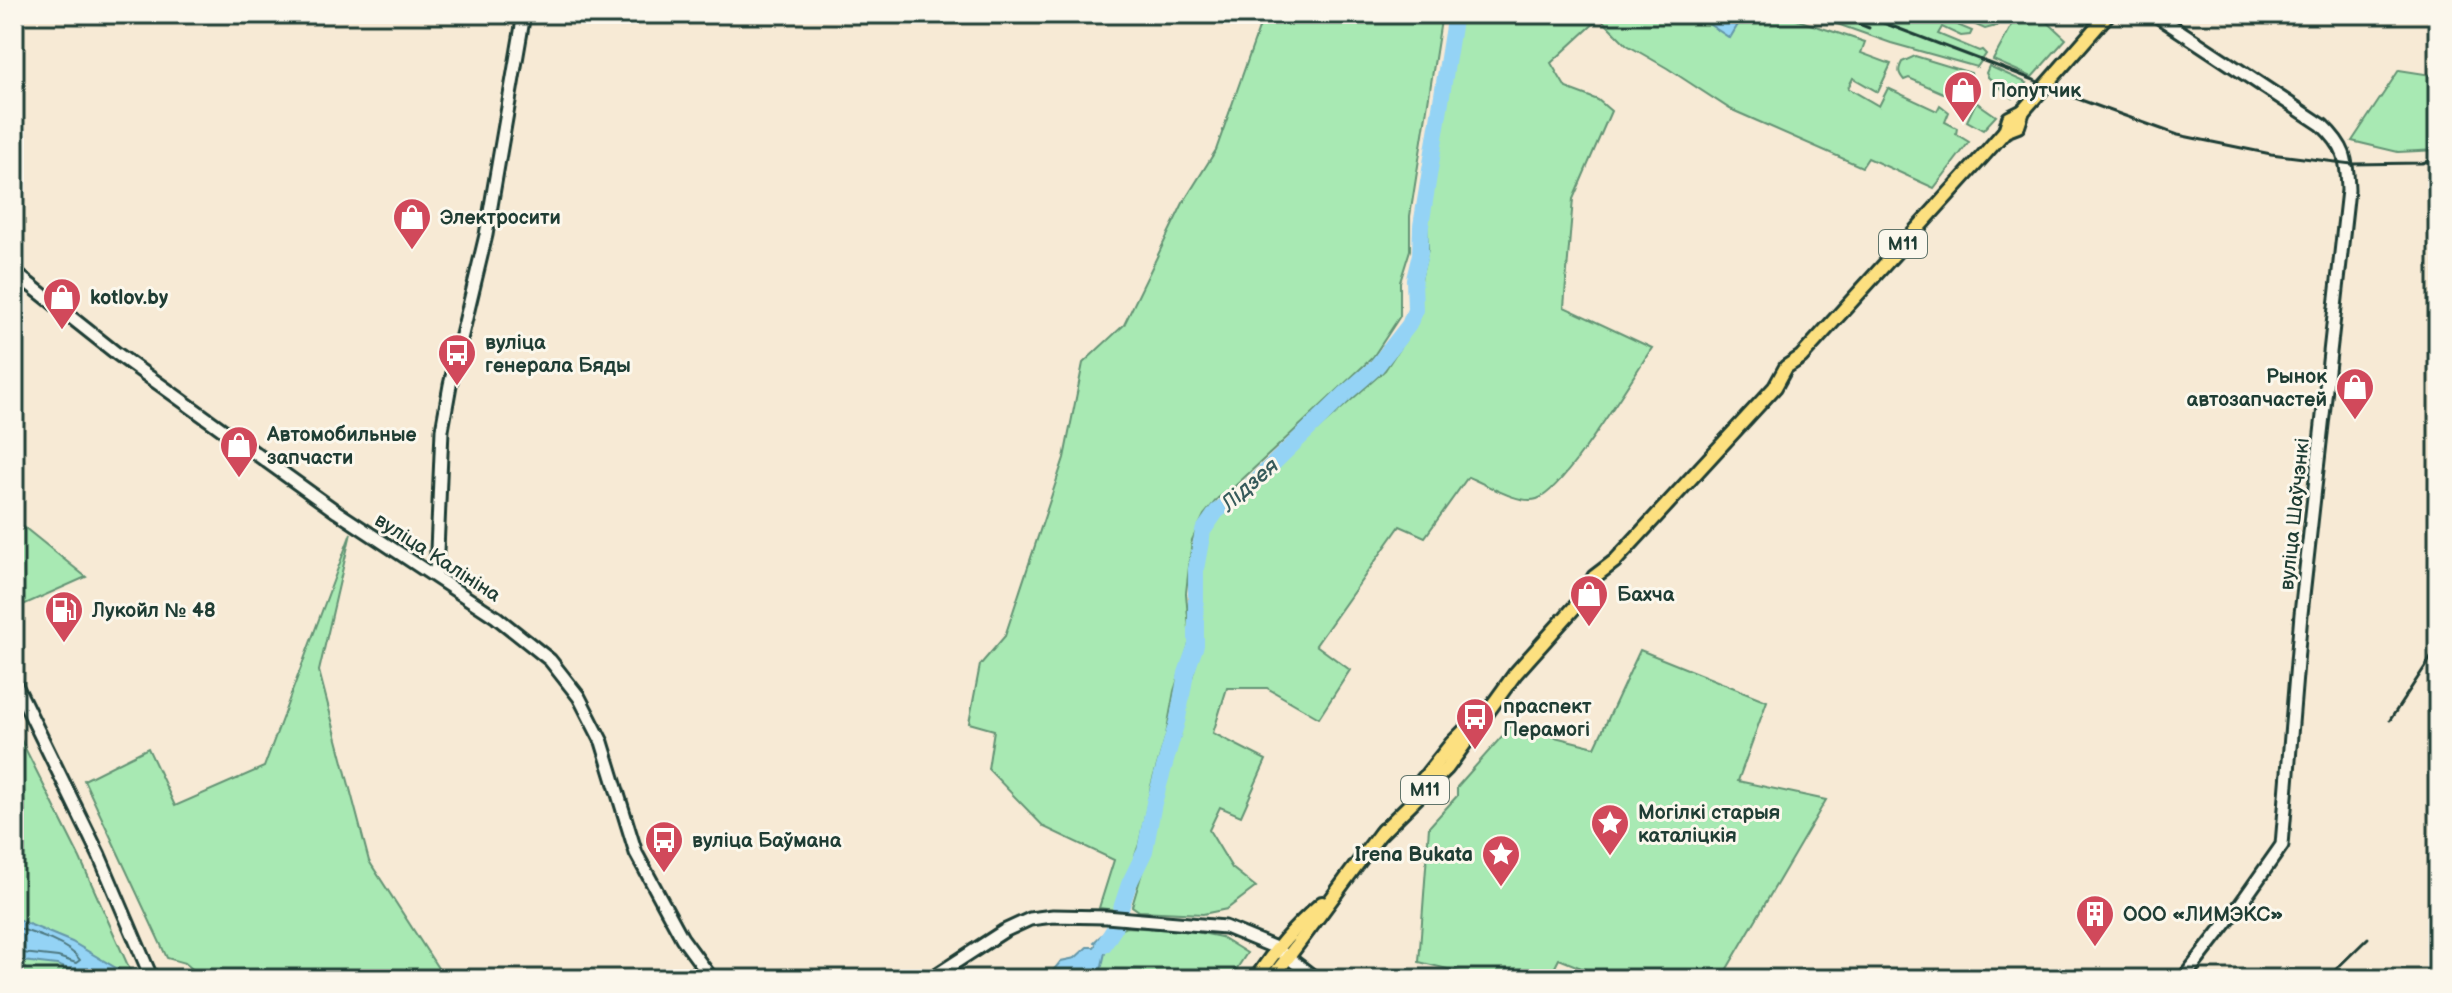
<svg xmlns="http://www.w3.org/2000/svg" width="2452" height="993" viewBox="0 0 2452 993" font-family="'Balsamiq Sans',sans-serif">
<rect width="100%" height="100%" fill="#f7ead5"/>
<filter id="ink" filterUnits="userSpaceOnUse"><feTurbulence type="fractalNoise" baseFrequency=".0125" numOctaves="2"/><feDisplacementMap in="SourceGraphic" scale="16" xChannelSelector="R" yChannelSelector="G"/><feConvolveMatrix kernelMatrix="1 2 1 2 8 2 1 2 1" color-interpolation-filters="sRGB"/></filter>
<g filter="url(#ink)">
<g fill="#a8e9b3" stroke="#649374" stroke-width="2">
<polygon points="1264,14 1442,14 1410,216 1410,250 1400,282 1400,316 1373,357 1233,488 1218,498 1204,515 1192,540 1186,593 1190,641 1174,691 1166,735 1151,786 1139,844 1116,910 1099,908 1114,860 1044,827 988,769 994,730 969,723 980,665 1005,636 1064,458 1083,363 1124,325 1183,203 1216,150"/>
<path d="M1460 14H1779L1865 42 1861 53 1891 64 1878 92 1853 78 1848 88 1879 106 1888 88 1937 111 1940 105 1949 112 1945 122 1957 128 1956 134 1969 142 1934 188 1868 158 1862 167 1730 109 1667 68 1627 45 1600 18 1551 63 1566 88 1598 100 1611 111 1573 199 1564 307 1652 348C1633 376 1564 491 1537 499 1519 505 1486 484 1468 477L1425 537 1400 526 1316 645 1350 670 1319 718 1267 688H1227L1213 733 1266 760 1241 816 1220 807 1209 830 1232 868 1256 887 1227 909 1203 914 1139 911 1132 906 1150 846 1162 788 1180 736 1187 695 1203 640 1199 595 1204 542 1212 523 1385 370 1420 317V284L1428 249 1427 218Z"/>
<polygon points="1809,14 1931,14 1972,31 1970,35 1961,36 1942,27 1938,34 1979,51 1982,50 1986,54 1977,67 1891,43"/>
<polygon points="1950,14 2007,14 1996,26 1985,29"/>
<polygon points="2018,14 2042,14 2041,16 2066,39 2032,77 1993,60"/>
<path d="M1915 56 1971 73 1972 77 1959 100 1909 78 1904 80C1898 73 1898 70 1902 62Z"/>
<polygon points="1989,66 2027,83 2013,98 1988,77 1986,73"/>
<polygon points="2399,70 2438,76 2438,150 2398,152 2352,141"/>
<polygon points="1976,102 1996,116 1983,130 1967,121"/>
<polygon points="14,519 86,577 14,609"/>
<polygon points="351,533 319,671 369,861 445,979 204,979 185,963 167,958 84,780 148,748 175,806 264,767"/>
<polygon points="1640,650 1767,701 1738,781 1826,800 1721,979 1609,979 1559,959 1549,979 1488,979 1419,962 1429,827 1457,796 1457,787 1511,726 1595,747"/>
<polygon points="14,726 80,858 134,979 14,979"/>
<path d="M1126 927 1192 931 1221 937 1247 953 1230 979H1090C1100 961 1106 934 1126 927Z"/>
</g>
<g fill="#94d3f5" stroke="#6597a8" stroke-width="2">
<polygon points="1704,14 1740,14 1743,16 1730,38 1701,19"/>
<polygon points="14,918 72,942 126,974 128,979 96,979 57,965 14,960"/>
<polygon points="1108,929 1118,930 1107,944 1101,970 1095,971 1086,979 1046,979 1061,961 1075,958 1087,947 1094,947 1097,943 1094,942"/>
</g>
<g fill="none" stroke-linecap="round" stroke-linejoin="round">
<path stroke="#4e7981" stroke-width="2" d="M14 927C33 933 69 944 80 960L76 963 58 957 14 952"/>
<polyline stroke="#94d3f5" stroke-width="16" points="1104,945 1114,929 1129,884 1145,851 1154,803 1178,718 1186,673 1196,645 1196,569 1203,531 1217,511 1244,492 1346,393 1376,367 1409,325 1415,310 1414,279 1420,254 1421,226 1455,14"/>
<g stroke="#1f3d34" stroke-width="17">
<g id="secondary">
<path d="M2154 14 2322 125C2345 147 2347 158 2348 190L2301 614 2282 845 2237 909 2183 979"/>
<polyline points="14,272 116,353 337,512 496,617 550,660 579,697 602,742 636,853 682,938 712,979"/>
<polyline points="436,575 442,430 450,385 486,235 524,14"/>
<polyline points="14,681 99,855 152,979"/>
<polyline points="930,979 1004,931 1030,919 1053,916 1106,917 1225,927 1276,948 1316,979"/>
</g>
</g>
<g stroke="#1f3d34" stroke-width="18">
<g id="primary">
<polyline points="2005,131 2018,126 2023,111 2108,14"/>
<polyline points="1412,793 1452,743 1470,725"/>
<polyline points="1380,834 1447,768 1515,674 1582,599 1594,577 1615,561 1775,387 1786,367 1801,357 1982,157 2005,131 2009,118 2023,111"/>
<path d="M1256 979C1276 948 1294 928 1322 903"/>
<path d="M1271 979C1310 930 1345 879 1383 830"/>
</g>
</g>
<use href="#secondary" stroke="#fbf7ec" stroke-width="11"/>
<use href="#primary" stroke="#fce080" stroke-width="12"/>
<g stroke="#1f3d34" stroke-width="3">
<polyline points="1835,14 1869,28"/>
<polyline points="1860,14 2034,80 2067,95 2178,135 2271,154 2352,164 2422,163 2438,158"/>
<polyline points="2390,720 2438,647"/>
<polyline points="2326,979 2368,938"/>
</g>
</g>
</g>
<defs>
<g id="shop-pin" transform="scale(2)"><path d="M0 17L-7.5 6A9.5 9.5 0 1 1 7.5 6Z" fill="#d1495b" stroke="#fbf7ec"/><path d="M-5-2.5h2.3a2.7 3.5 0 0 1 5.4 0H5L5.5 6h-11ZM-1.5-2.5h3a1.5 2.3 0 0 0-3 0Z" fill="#fff"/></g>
<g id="bus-pin" transform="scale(2)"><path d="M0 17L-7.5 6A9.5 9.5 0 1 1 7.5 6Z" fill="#d1495b" stroke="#fbf7ec"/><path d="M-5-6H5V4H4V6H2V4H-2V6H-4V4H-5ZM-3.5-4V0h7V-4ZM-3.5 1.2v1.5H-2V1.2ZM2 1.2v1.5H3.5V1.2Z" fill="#fff"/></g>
<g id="fuel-pin" transform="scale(2)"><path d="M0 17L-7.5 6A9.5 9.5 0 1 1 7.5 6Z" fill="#d1495b" stroke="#fbf7ec"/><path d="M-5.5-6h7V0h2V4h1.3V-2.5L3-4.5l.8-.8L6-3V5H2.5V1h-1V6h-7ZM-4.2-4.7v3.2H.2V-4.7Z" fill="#fff"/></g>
<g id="sight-pin" transform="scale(2)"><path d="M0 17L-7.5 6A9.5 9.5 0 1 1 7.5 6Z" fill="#d1495b" stroke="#fbf7ec"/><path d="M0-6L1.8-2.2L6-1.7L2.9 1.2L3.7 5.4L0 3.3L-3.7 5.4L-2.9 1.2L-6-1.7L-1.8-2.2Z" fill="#fff"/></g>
<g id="building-pin" transform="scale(2)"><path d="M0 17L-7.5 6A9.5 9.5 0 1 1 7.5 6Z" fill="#d1495b" stroke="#fbf7ec"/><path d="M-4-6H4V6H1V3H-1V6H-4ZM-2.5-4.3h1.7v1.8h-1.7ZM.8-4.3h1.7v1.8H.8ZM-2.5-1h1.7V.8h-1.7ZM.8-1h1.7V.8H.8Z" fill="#fff"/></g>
</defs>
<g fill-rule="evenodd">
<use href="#shop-pin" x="1963" y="90"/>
<use href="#shop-pin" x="412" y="217"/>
<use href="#shop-pin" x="62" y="297"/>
<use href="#bus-pin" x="457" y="353"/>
<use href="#shop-pin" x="2355" y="387"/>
<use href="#shop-pin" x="239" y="445"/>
<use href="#shop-pin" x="1589" y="594"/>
<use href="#fuel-pin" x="64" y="610"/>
<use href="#bus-pin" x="1475" y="717"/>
<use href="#sight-pin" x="1610" y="823"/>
<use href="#bus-pin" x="664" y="840"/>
<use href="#sight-pin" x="1501" y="854"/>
<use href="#building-pin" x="2095" y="914"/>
</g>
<g text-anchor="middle" stroke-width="6" stroke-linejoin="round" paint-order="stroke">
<g fill="#fbf7ec" stroke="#61756b" stroke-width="2">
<rect x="1879" y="230" width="48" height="28" rx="6"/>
<rect x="1401" y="776" width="48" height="28" rx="6"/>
</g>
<g font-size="18" font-weight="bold" fill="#1f3d34">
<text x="1903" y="250">М11</text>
<text x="1425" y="796">М11</text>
</g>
<g font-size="20" font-weight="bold" fill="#1f3d34" stroke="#fbf7ec" text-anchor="start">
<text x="1991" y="97">Попутчик</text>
<text x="440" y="224">Электросити</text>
<text x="90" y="304">kotlov.by</text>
<text x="485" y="349">вуліца<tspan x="485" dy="23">генерала Бяды</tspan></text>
<text x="2327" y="383" text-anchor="end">Рынок<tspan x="2327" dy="23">автозапчастей</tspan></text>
<text x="267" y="441">Автомобильные<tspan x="267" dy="23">запчасти</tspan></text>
<text x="1617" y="601">Бахча</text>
<text x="92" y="617">Лукойл № 48</text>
<text x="1503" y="713">праспект<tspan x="1503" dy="23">Перамогі</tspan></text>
<text x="1638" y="819">Могілкі старыя<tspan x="1638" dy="23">каталіцкія</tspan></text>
<text x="692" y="847">вуліца Баўмана</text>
<text x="1473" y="861" text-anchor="end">Irena Bukata</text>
<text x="2123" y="921">ООО «ЛИМЭКС»</text>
</g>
<g font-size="20" fill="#1f3d34" stroke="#fbf7ec">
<text transform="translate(2294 514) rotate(-84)" y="7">вуліца Шаўчэнкі</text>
<text transform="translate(438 557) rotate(33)" y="7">вуліца Калініна</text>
</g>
<g font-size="22" font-style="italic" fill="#365b5b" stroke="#fbf7ec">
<text transform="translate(1249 484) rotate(-41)" y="8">Лідзея</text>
</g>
</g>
<rect width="2452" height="993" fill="none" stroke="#fbf7ec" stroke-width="48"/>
<rect x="24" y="24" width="2404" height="945" fill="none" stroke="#1f3d34" stroke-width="3" filter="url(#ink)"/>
</svg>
